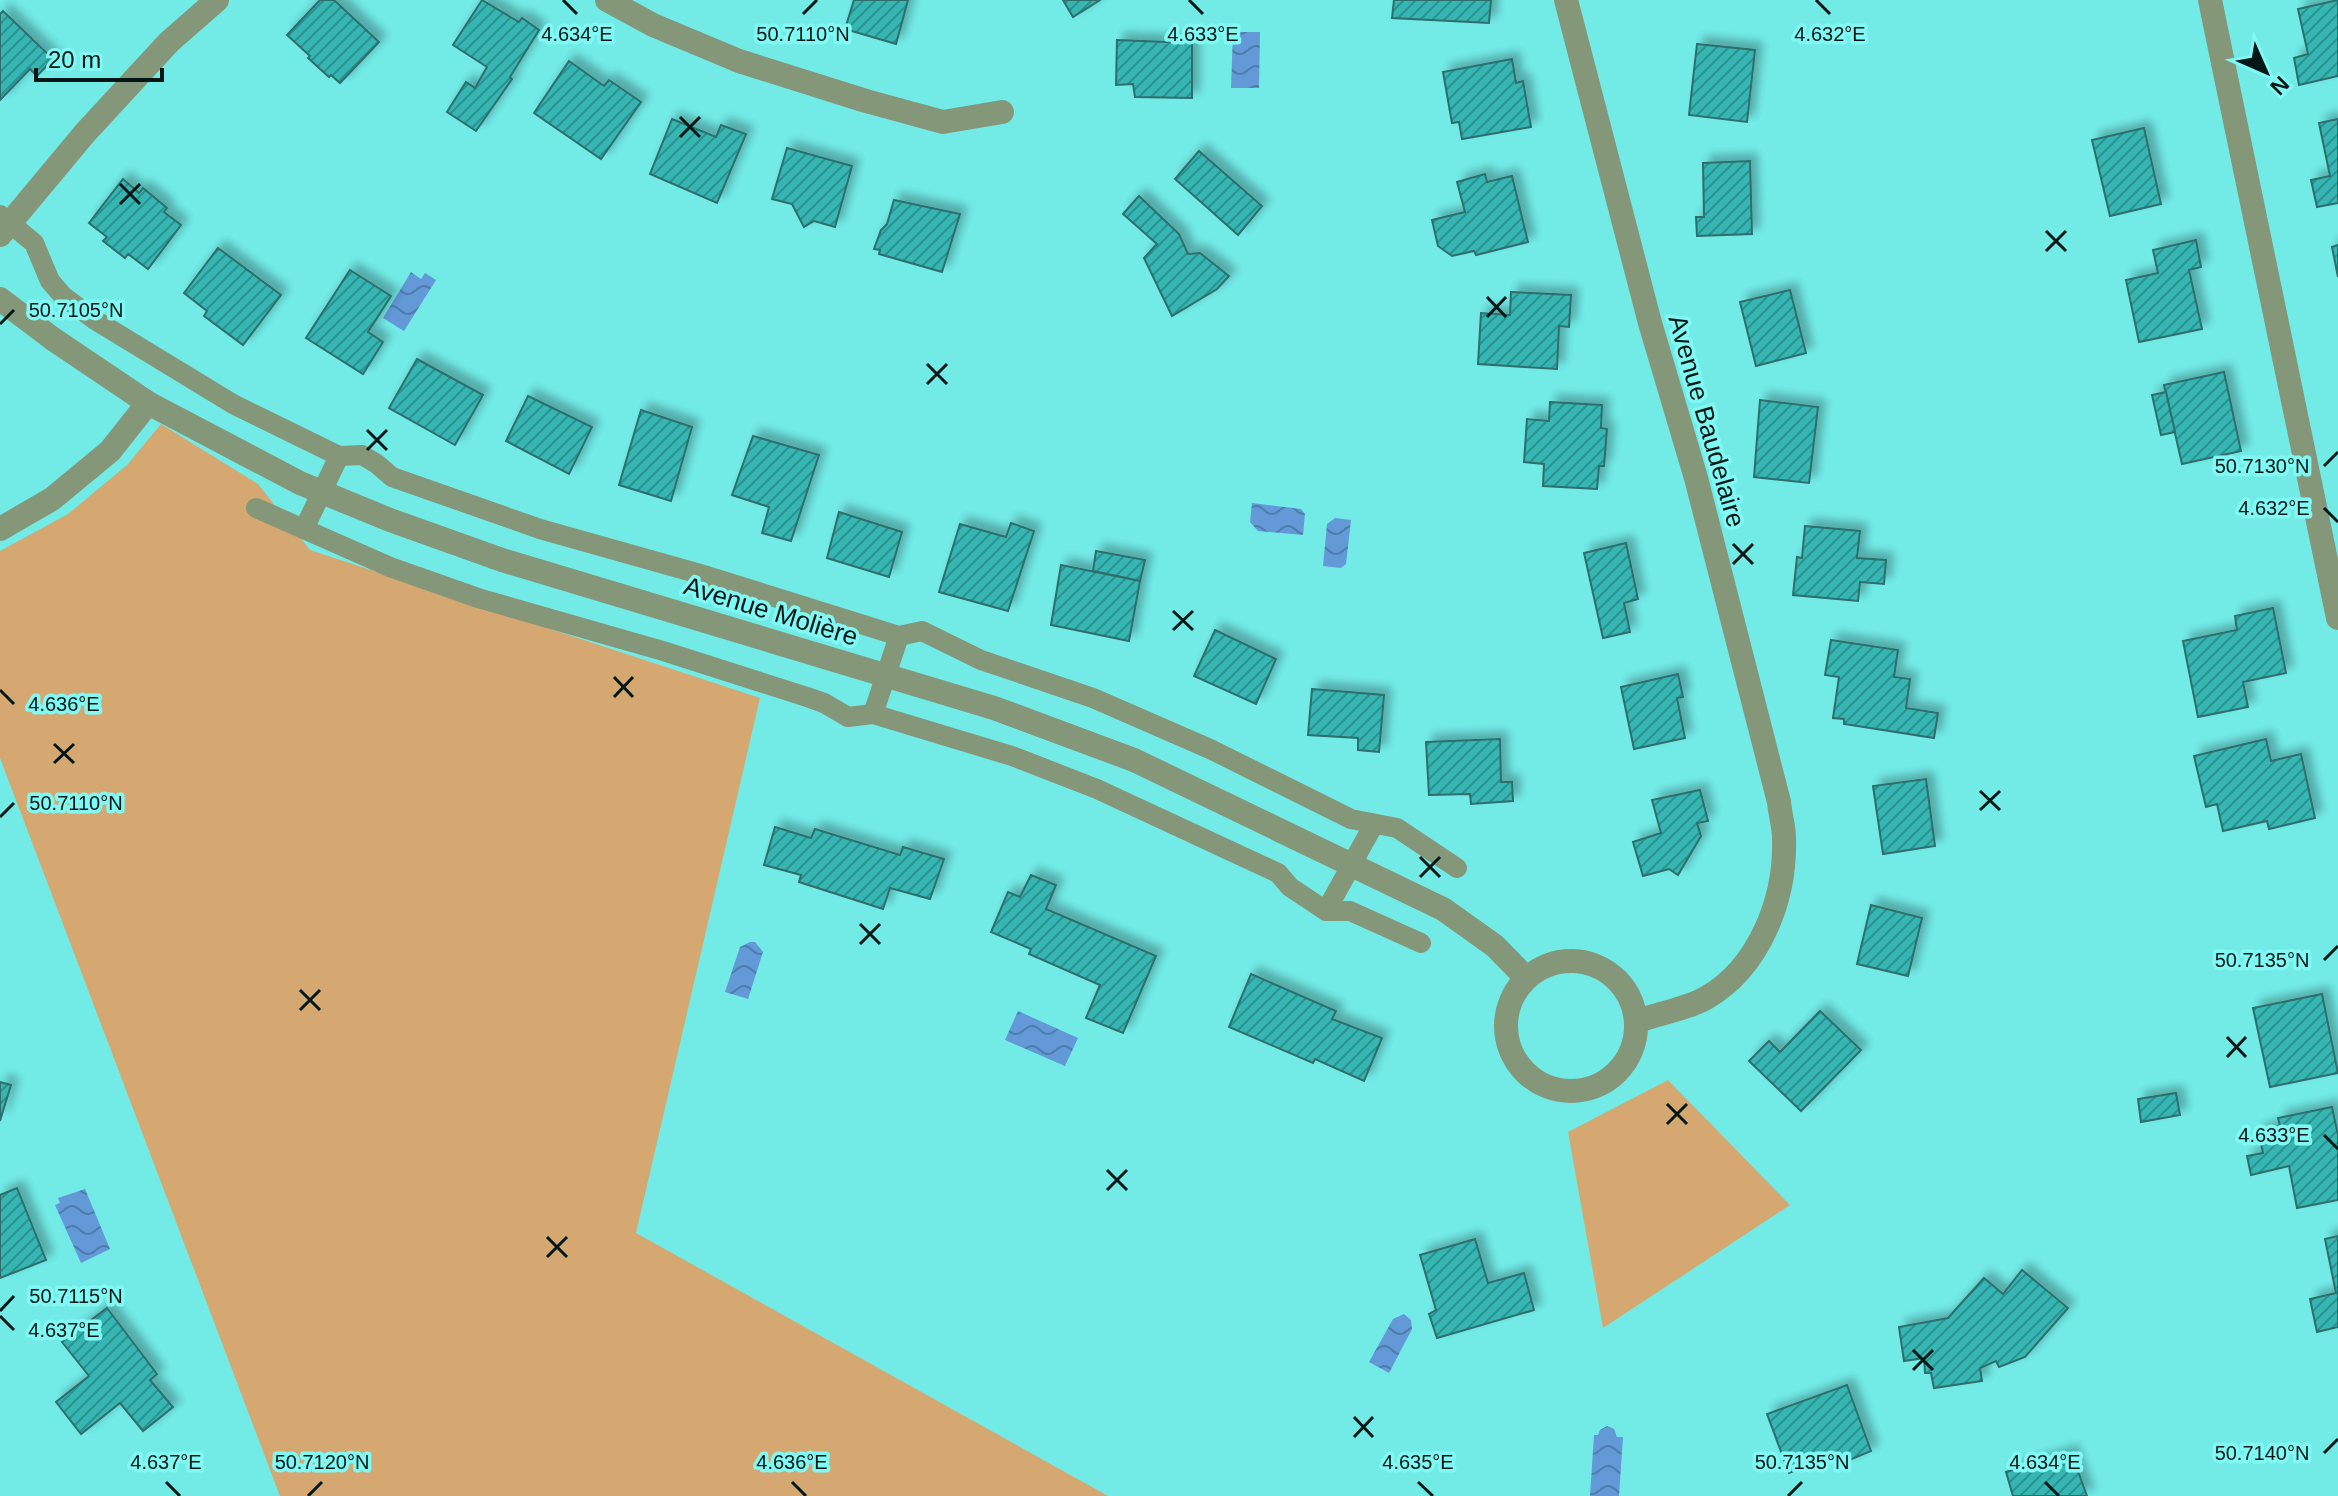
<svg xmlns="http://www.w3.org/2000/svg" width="2338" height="1496" viewBox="0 0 2338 1496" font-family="Arial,sans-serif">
<defs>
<pattern id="water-waves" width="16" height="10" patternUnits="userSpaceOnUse" patternTransform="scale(2)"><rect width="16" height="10" fill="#6299d6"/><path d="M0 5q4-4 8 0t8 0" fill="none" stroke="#4e7cad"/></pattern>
<pattern id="building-hatch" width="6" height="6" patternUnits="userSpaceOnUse" patternTransform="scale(2)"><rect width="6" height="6" fill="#35b6b2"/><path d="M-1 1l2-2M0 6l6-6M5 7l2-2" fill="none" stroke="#2a9390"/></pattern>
<filter id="shadow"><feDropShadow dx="7" dy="-7" stdDeviation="4" flood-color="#0004"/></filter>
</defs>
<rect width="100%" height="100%" fill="#72ebe7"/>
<g fill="#d4a870">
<polygon points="161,424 258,484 310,550 760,698 636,1233 1108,1496 280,1496 0,758 0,551 68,514 127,465"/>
<polygon points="1668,1080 1790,1205 1603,1328 1568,1132"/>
</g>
<g fill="url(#water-waves)">
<polygon points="1233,32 1260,32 1259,88 1231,88"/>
<polygon points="411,272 421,279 425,273 436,280 404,331 383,318"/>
<polygon points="1252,503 1301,509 1305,514 1303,535 1258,531 1250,522"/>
<polygon points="1335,518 1351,520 1346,564 1341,568 1323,566 1327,524"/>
<polygon points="750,942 755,942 763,952 748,999 725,992 740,947"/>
<polygon points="1018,1011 1078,1038 1065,1066 1005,1040"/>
<polygon points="85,1189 110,1249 81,1263 55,1205 60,1203 58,1198"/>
<polygon points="1404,1314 1411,1320 1412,1329 1389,1373 1369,1362 1393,1319"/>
<polygon points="1607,1426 1614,1429 1617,1437 1623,1437 1619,1496 1590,1496 1594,1435 1598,1435 1600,1430"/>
</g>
<g fill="url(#building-hatch)" stroke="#2d6e6c" stroke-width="2" filter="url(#shadow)">
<polygon points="320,0 334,0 379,42 340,83 331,75 329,77 308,58 310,56 287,35"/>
<polygon points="482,0 519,22 522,18 539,30 510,77 512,79 476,131 447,112 466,82 475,88 487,67 453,45"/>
<polygon points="854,0 908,0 896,44 845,29"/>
<polygon points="1063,0 1100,0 1073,17"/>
<polygon points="1394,0 1491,0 1489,23 1392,18"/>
<polygon points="2338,0 2338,76 2299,85 2294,58 2308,54 2298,9"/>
<polygon points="3,11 53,59 37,76 30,69 0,100 0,14"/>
<polygon points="1117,40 1192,43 1192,98 1135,97 1133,84 1116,85"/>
<polygon points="1697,44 1755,50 1747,122 1689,115"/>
<polygon points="1512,59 1516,83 1523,81 1531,127 1462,139 1459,122 1452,123 1443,72"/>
<polygon points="569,61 604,86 609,80 641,102 601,159 534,113"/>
<polygon points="672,119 716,137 721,125 746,134 717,203 650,174"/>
<polygon points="2338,119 2338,203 2317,207 2311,180 2330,176 2319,123"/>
<polygon points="2144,128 2161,204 2110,216 2092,140"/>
<polygon points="787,148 852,166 835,227 814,221 804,227 792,204 772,199"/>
<polygon points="1199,151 1262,206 1238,235 1175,179"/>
<polygon points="1750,161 1752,234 1697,236 1696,217 1704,217 1703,163"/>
<polygon points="1485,174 1487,182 1512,176 1528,242 1476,255 1474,251 1452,256 1438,246 1432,220 1465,212 1457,182"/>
<polygon points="123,179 139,193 143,188 167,208 164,212 181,225 148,269 128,254 125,258 103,241 107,237 89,223"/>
<polygon points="1139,196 1179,234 1188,254 1200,253 1229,276 1217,289 1172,316 1144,258 1157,244 1123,214"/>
<polygon points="894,200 960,214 942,272 879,254 880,250 874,249 881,230 887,224"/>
<polygon points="2196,240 2201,267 2189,270 2202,329 2139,342 2126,280 2158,273 2153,250"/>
<polygon points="2338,245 2338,277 2332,247"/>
<polygon points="218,248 281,295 243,345 204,316 207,311 184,293"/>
<polygon points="350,270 391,296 368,332 383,342 363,374 306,338"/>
<polygon points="1790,290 1806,353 1756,366 1740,302"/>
<polygon points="1511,292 1571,295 1569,327 1559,326 1557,369 1478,364 1481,313 1510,315"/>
<polygon points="417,359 483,395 455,445 389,408"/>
<polygon points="2224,372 2241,451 2182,464 2164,385"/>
<polygon points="2166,392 2175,432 2161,435 2152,395"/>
<polygon points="528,396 592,427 569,474 506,441"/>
<polygon points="1760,400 1818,407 1809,483 1754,477"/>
<polygon points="1550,402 1602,405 1601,428 1607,429 1604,466 1599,466 1597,489 1543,486 1544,464 1524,462 1527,419 1549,421"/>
<polygon points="641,410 692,427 671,501 619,485"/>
<polygon points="753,436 819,455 791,541 762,533 769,507 732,495"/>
<polygon points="839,512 902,532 889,577 827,558"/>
<polygon points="1011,523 1034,531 1008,611 939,592 960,524 1006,537"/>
<polygon points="1805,526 1860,531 1857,558 1886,560 1884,584 1860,582 1858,601 1793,595 1797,557 1802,558"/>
<polygon points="1626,543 1638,599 1624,603 1630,632 1603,638 1584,553"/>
<polygon points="1096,551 1145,560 1140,581 1093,571"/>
<polygon points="1061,565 1140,581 1129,641 1051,625"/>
<polygon points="2273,608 2286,673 2243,682 2248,707 2198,717 2183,641 2237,630 2235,616"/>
<polygon points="1215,630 1276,659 1256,704 1194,676"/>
<polygon points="1831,640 1898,650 1894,677 1910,679 1906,708 1938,713 1934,738 1844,724 1844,719 1833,718 1839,677 1825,675"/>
<polygon points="1678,674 1683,697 1677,698 1685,738 1634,749 1621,687"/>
<polygon points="1312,689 1384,695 1379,752 1358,750 1358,738 1308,735"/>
<polygon points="1500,739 1501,782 1512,782 1513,801 1471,804 1470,794 1429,795 1426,742"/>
<polygon points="2266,739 2271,761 2301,754 2315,818 2269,829 2267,821 2223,831 2217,804 2206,807 2194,756"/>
<polygon points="1926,779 1935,846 1883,854 1873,786"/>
<polygon points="1700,790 1708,821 1697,823 1701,836 1678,875 1669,869 1643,876 1633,842 1661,833 1652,800"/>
<polygon points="775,827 811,838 815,829 900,855 903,847 944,859 930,899 890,888 883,909 799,882 801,875 764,865"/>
<polygon points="1031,875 1056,885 1046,909 1156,956 1123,1033 1086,1018 1100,985 1029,954 1031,949 991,932 1008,892 1020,897"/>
<polygon points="1871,905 1922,918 1908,976 1857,964"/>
<polygon points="1251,974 1336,1011 1332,1019 1382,1038 1364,1081 1315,1059 1313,1063 1229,1027"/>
<polygon points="2322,994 2338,1073 2270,1087 2253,1008"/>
<polygon points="1820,1011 1861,1050 1801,1111 1749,1061 1769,1041 1780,1052"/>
<polygon points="0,1082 11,1085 0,1121"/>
<polygon points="2176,1093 2180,1115 2141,1122 2138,1099"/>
<polygon points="2332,1107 2338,1135 2338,1200 2297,1208 2289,1166 2251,1175 2247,1156 2263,1153 2258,1131 2280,1126 2278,1118"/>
<polygon points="17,1188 46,1260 0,1278 0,1195"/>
<polygon points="2338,1236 2338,1327 2317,1332 2310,1299 2336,1293 2325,1239"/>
<polygon points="1475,1239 1488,1283 1524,1273 1534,1310 1437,1338 1429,1314 1436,1310 1420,1255"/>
<polygon points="2022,1270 2068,1308 2025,1357 1999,1367 1996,1361 1980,1368 1982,1381 1934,1388 1931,1373 1925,1373 1924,1358 1904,1361 1899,1327 1948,1318 1984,1278 2003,1294"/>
<polygon points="107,1308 157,1374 150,1380 173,1407 143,1431 120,1403 81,1434 56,1402 89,1376 62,1342"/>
<polygon points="1847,1385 1871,1451 1840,1464 1837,1454 1789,1473 1767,1414"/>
<polygon points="2071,1452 2087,1496 2013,1496 2006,1472"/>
</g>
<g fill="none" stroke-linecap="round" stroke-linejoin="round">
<g stroke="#859779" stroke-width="20">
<polyline points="0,215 34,243 50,281 63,296 95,320 233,404 339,456 362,455 377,464 392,477 540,529 707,576 899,636 922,631 981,660 1093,698 1210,749 1351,819 1397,828 1457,868"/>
<polyline points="256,508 390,567 478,598 663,651 807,697 824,703 848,717 873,714 1012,756 1097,789 1278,873 1290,887 1326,911 1350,911 1421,943"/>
<polyline points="304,529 339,456"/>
<polyline points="873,714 899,636"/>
<polyline points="1326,911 1374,824"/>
</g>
<g stroke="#859779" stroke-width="24">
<polyline points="607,0 653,25 739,61 866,101 943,122 1002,112"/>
<path d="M1566 0 1650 323 1696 478 1779 802C1780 814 1784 826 1784 838 1786 898 1760 967 1706 998 1685 1010 1658 1013 1636 1022"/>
<polyline points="2210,0 2338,618"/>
<polyline points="0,235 85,133 169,42 217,0"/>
<polyline points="0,299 53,339 148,403 300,483 390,520 502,560 994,708 1134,760 1443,909 1495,946 1526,978"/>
<polyline points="0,529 52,499 110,451 148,403"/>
<circle cx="1571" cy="1026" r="65"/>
</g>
</g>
<path fill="none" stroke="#001716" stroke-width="3" d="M563 0 577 14M1189 0 1203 14M1816 0 1830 14M803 14 817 0M680 117 700 137M680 137 700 117M120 184 140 204M120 204 140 184M2046 231 2066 251M2046 251 2066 231M1487 297 1506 317M1487 317 1506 297M0 324 14 310M927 364 947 384M927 384 947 364M367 430 387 450M367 450 387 430M2324 466 2338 452M2324 508 2338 522M1733 544 1753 564M1733 564 1753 544M1173 611 1193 630M1173 630 1193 611M614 677 633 697M0 690 14 704M614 697 633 677M54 744 74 763M54 763 74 744M1980 791 2000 810M1980 810 2000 791M0 817 14 803M1420 857 1440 877M1420 877 1440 857M860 924 880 944M860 944 880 924M2324 960 2338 946M300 990 320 1010M300 1010 320 990M2227 1037 2246 1057M2227 1057 2246 1037M1667 1104 1687 1124M1667 1124 1687 1104M2324 1135 2338 1149M1107 1170 1127 1190M1107 1190 1127 1170M547 1237 567 1257M547 1257 567 1237M0 1311 14 1296M0 1316 14 1330M1913 1350 1933 1370M1913 1370 1933 1350M1354 1417 1373 1437M1354 1437 1373 1417M2324 1453 2338 1439M166 1482 180 1496M792 1482 806 1496M1418 1482 1433 1496M2045 1482 2059 1496M308 1496 322 1482M1788 1496 1802 1482"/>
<g text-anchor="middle" stroke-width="7" stroke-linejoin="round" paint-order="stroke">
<g font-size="26" fill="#001716" stroke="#80f9f4">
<text transform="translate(1707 421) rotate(74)" y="9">Avenue Baudelaire</text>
<text transform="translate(771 611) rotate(17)" y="9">Avenue Molière</text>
</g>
</g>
<g font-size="20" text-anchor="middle" fill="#001716" stroke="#80f9f4" stroke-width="7" stroke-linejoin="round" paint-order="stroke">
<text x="577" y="41">4.634°E</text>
<text x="803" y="41">50.7110°N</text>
<text x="1203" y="41">4.633°E</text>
<text x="1830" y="41">4.632°E</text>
<text x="76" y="317">50.7105°N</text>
<text x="2262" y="473">50.7130°N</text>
<text x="2274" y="515">4.632°E</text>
<text x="64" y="711">4.636°E</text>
<text x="76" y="810">50.7110°N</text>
<text x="2262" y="967">50.7135°N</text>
<text x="2274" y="1142">4.633°E</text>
<text x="76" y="1303">50.7115°N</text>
<text x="64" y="1337">4.637°E</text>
<text x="2262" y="1460">50.7140°N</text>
<text x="166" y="1469">4.637°E</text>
<text x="322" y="1469">50.7120°N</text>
<text x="1802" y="1469">50.7135°N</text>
<text x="2045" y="1469">4.634°E</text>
<text x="792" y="1469">4.636°E</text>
<text x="1418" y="1469">4.635°E</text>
</g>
<g transform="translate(2266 72) rotate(135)" stroke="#80f9f4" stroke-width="6" paint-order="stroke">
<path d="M0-6L14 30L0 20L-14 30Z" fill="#001716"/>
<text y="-12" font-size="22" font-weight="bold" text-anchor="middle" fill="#001716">N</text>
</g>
<path d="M36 68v12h126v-12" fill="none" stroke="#001716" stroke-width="4"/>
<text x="48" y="68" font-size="24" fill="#001716" stroke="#80f9f4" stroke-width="6" paint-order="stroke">20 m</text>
</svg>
